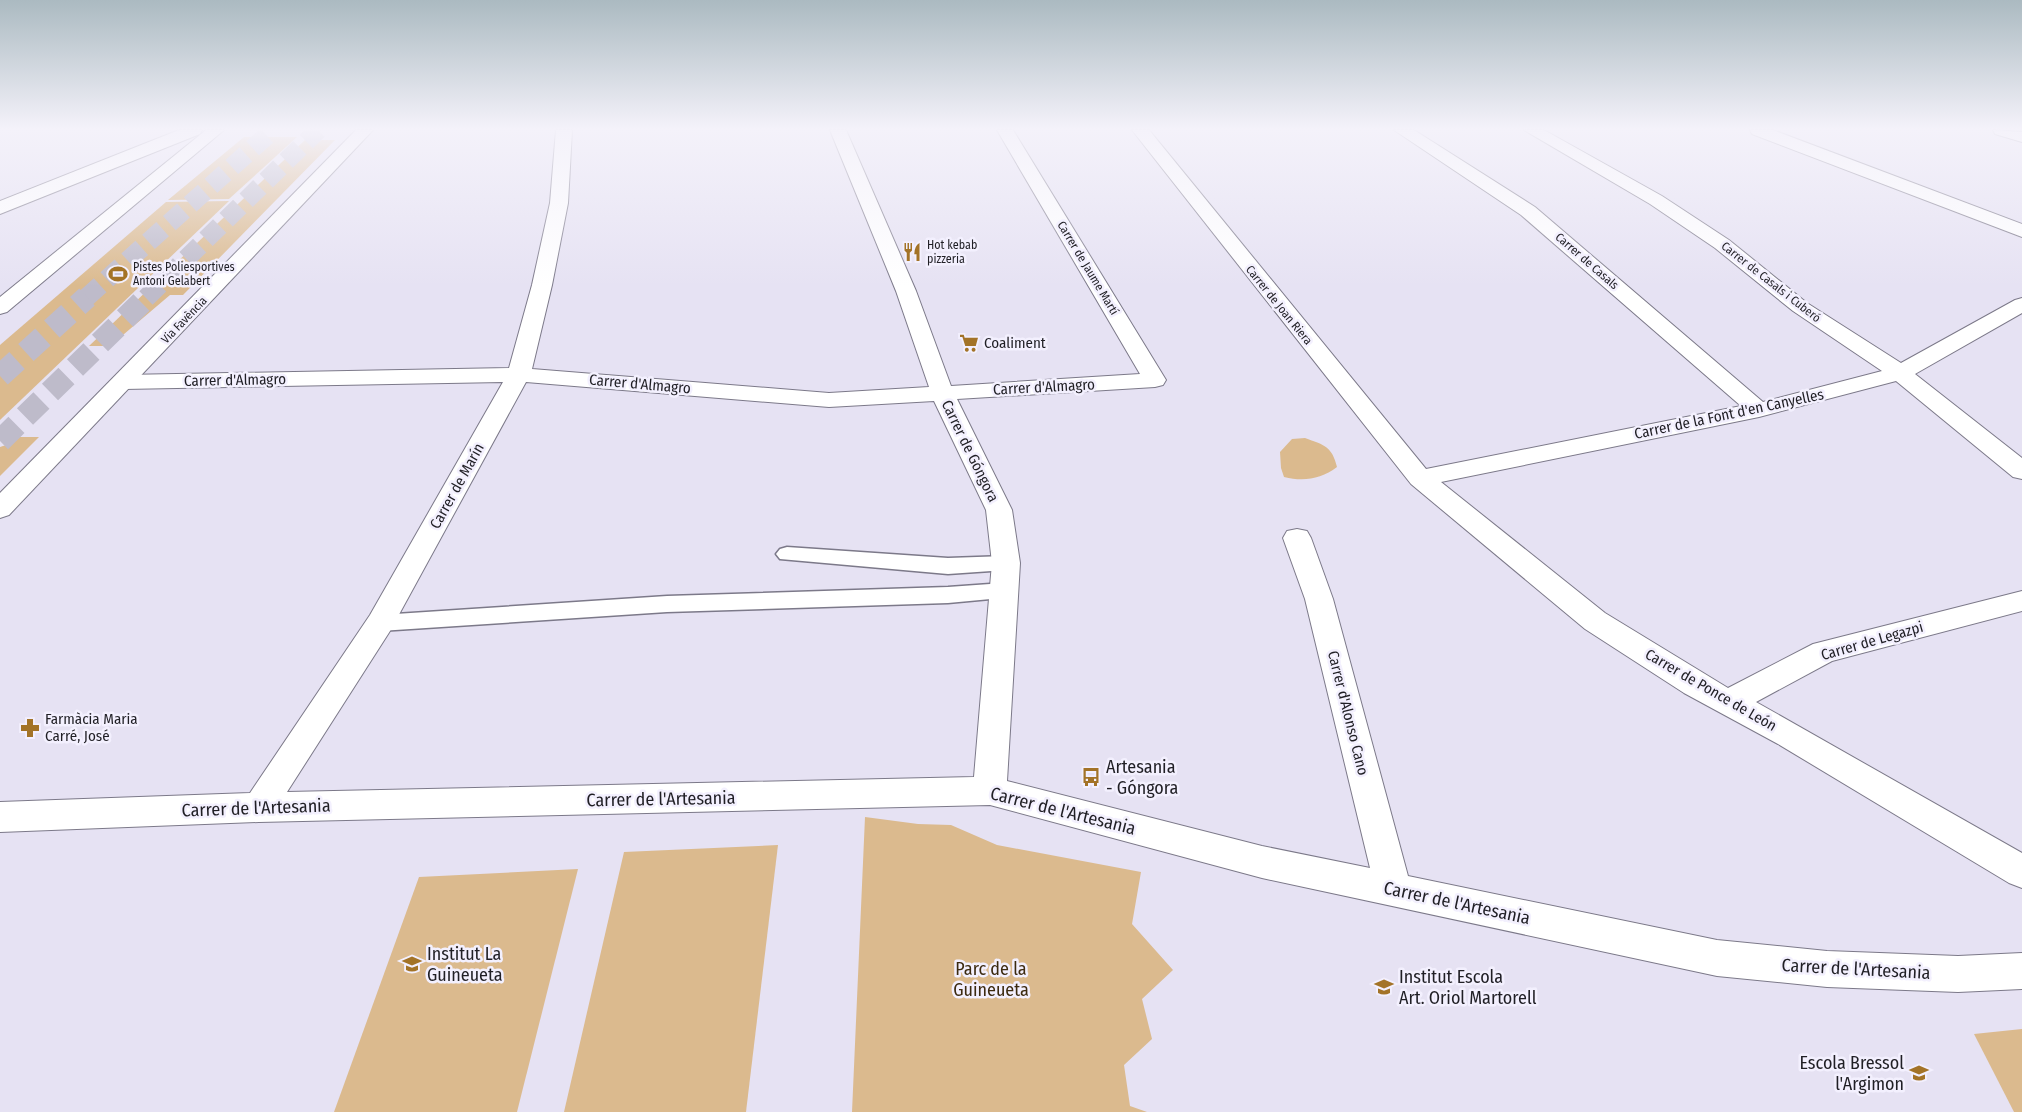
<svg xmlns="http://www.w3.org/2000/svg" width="2022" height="1112" viewBox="0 0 2022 1112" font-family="'Fira Sans Condensed',sans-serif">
<rect width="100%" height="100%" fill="#e6e2f3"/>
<g fill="#dbba8e">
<polygon points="244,137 297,137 229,199 168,200"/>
<polygon points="305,140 335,140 183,295 170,295 110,346 89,346"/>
<polygon points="229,201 0,420 0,345 166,202"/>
<polygon points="17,437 39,437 0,476 0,447 9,444"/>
<path d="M1305 438C1324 445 1332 446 1337 467 1321 479 1304 482 1284 477L1281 468 1280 452 1292 439Z"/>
<polygon points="865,817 918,824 951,825 997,845 1141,872 1132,924 1173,970 1142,999 1152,1039 1124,1065 1130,1106 1147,1112 852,1112"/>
<polygon points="778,845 746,1112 564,1112 624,852"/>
<polygon points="578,869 517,1112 334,1112 419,877"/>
<polygon points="2022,1029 2022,1112 2014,1112 1974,1034"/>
</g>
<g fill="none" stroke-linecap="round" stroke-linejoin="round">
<g stroke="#bebbca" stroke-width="19" stroke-dasharray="19 9" stroke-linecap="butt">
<polyline points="86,298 273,130"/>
<polyline points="146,298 318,130"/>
</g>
<g stroke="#bebbca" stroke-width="23" stroke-dasharray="23 12" stroke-linecap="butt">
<polyline points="0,376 87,297"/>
<polyline points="0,441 147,297"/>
</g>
<g stroke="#7c7989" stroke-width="3">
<g id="lane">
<polygon points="787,547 948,558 1006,556 1014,558 1017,563 1014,568 1006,570 948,574 780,559 776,554 780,549"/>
<polygon points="1004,583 1012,585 1015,591 1012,597 948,603 667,612 380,631 372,629 369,623 372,617 380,615 667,596 948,587"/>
</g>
</g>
<g stroke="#7c7989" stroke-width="2">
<g id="street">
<polygon points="179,130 202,130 200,134 0,214 0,201"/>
<path d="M556 130H572L568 203 552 285 532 369 829 393 929 387 896 291 830 130H846L916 291 951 386 1140 374 997 130H1013L1166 380 1163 385 1155 387 957 399 1012 510 1020 563 1007 781 1262 846 1370 868 1305 599 1283 538 1287 531 1297 529 1307 531 1311 538 1333 599 1408 876 1717 940 1827 951 1958 956 2022 953V989L1958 992 1827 987 1717 976 1262 878 990 805 259 822 0 832V802L250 793 370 615 503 382 124 389 116 387 112 382 116 377 124 375 509 368 532 285 550 203ZM526 382 829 407 934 401 986 510 992 563 974 777 287 792 390 631Z"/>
<polygon points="1132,130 1149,130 1426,469 1741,406 1521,215 1394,130 1414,130 1535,207 1763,402 1882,371 1793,311 1715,248 1650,204 1524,130 1544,130 1662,196 1729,240 1807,303 1901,363 2015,300 2022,298 2022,313 1915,374 2022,458 2022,479 2013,477 1896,381 1759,417 1441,482 1605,613 1728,688 1813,644 2022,591 2022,611 1832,661 1756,702 2022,853 2022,888 2009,883 1778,744 1684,693 1585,629 1411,484"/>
<polygon points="1750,130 1773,130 2022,224 2022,237 1752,134"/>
</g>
</g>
<g stroke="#7c7989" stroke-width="2">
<g id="secondary">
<polygon points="206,130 224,130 7,312 0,314 0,297"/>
<polygon points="356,130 373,130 9,515 0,518 0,493"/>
<polygon points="1993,130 2022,132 2022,142 1995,134"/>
</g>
</g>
<use href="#lane" fill="#fff" fill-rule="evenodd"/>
<use href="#street" fill="#fff" fill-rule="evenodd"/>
<use href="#secondary" fill="#fff" fill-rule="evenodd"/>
</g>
<linearGradient id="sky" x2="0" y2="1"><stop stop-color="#abbac1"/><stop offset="0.45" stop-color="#f4f2fa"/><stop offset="1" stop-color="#f4f2fa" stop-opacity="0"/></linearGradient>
<rect width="2022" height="286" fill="url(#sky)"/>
<defs>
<g id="restaurant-bare" transform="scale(1.5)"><path d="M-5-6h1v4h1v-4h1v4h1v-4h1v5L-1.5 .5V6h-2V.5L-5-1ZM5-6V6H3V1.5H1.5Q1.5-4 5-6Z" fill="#a37327" stroke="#f3f0fe" stroke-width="2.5" paint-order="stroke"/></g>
<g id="stadium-bare" transform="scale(1.5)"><path d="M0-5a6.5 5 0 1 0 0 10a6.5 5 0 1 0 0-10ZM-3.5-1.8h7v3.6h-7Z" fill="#a37327" stroke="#f3f0fe" stroke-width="2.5" paint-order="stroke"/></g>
<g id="supermarket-bare" transform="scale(1.5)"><path d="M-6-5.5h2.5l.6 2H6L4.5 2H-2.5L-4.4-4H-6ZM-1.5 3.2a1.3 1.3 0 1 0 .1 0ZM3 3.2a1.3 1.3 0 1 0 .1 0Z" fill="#a37327" stroke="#f3f0fe" stroke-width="2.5" paint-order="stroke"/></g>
<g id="pharmacy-bare" transform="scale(1.5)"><path d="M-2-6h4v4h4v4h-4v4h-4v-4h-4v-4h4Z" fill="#a37327" stroke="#f3f0fe" stroke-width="2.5" paint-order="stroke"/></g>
<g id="bus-bare" transform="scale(1.5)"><path d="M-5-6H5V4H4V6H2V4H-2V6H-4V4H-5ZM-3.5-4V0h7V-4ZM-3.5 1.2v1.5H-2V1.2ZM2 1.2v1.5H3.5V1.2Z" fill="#a37327" stroke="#f3f0fe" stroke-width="2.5" paint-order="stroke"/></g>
<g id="school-bare" transform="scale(1.5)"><path d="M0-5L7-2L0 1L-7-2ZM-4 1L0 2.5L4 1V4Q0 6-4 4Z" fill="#a37327" stroke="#f3f0fe" stroke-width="2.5" paint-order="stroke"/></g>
</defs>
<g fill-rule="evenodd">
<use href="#restaurant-bare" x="912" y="252"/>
<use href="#stadium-bare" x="118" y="274"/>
<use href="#supermarket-bare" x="969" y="343"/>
<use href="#pharmacy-bare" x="30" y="728"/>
<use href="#bus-bare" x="1091" y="777"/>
<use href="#school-bare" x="412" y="964"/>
<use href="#school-bare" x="1384" y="987"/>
<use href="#school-bare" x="1919" y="1073"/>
</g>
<g text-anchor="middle" stroke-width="5" stroke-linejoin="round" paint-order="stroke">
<g font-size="12" fill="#201f25" stroke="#f3f0fe" text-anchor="start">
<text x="927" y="249">Hot kebab<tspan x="927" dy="14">pizzeria</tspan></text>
<text x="133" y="271">Pistes Poliesportives<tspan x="133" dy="14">Antoni Gelabert</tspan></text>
</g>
<g font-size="12" fill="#201f25" stroke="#f3f0fe">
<text transform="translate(1587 261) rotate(41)" y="4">Carrer de Casals</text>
<text transform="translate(1088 268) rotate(59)" y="4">Carrer de Jaume Martí</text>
<text transform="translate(1771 282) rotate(38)" y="4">Carrer de Casals i Cuberó</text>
<text transform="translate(1279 305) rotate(51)" y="4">Carrer de Joan Riera</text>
<text transform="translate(184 320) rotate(-46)" y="4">Via Favència</text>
</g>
<g font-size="15" fill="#201f25" stroke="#f3f0fe" text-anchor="start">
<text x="984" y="348">Coaliment</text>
<text x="45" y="724">Farmàcia Maria<tspan x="45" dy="17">Carré, José</tspan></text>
</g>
<g font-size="15" fill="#201f25" stroke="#f3f0fe">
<text transform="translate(235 380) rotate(-1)" y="5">Carrer d'Almagro</text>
<text transform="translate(640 384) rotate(5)" y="5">Carrer d'Almagro</text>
<text transform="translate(1044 387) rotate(-3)" y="5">Carrer d'Almagro</text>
<text transform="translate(1729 414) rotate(-12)" y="5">Carrer de la Font d'en Canyelles</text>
<text transform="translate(970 451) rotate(64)" y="5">Carrer de Góngora</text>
<text transform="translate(457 486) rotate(-61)" y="5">Carrer de Marín</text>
<text transform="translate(1872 641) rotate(-16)" y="5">Carrer de Legazpi</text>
<text transform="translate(1711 690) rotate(30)" y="5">Carrer de Ponce de León</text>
<text transform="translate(1348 713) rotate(76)" y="5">Carrer d'Alonso Cano</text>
</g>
<g font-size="18" fill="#201f25" stroke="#f3f0fe" text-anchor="start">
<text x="1106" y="773">Artesania<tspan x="1106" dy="21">- Góngora</tspan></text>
<text x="427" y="960">Institut La<tspan x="427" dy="21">Guineueta</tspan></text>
<text x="1399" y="983">Institut Escola<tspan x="1399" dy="21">Art. Oriol Martorell</tspan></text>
<text x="1904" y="1069" text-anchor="end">Escola Bressol<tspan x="1904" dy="21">l'Argimon</tspan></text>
</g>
<g font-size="18" fill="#201f25" stroke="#f3f0fe">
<text transform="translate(661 799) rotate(-1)" y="6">Carrer de l'Artesania</text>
<text transform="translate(256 808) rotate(-2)" y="6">Carrer de l'Artesania</text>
<text transform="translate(1063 811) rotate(14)" y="6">Carrer de l'Artesania</text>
<text transform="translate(1457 903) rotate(12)" y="6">Carrer de l'Artesania</text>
<text transform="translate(1856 969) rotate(3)" y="6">Carrer de l'Artesania</text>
</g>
<g font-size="18" fill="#3c2a0f" stroke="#f3f0fe">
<text x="991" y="975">Parc de la<tspan x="991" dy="21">Guineueta</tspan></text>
</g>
</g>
</svg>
